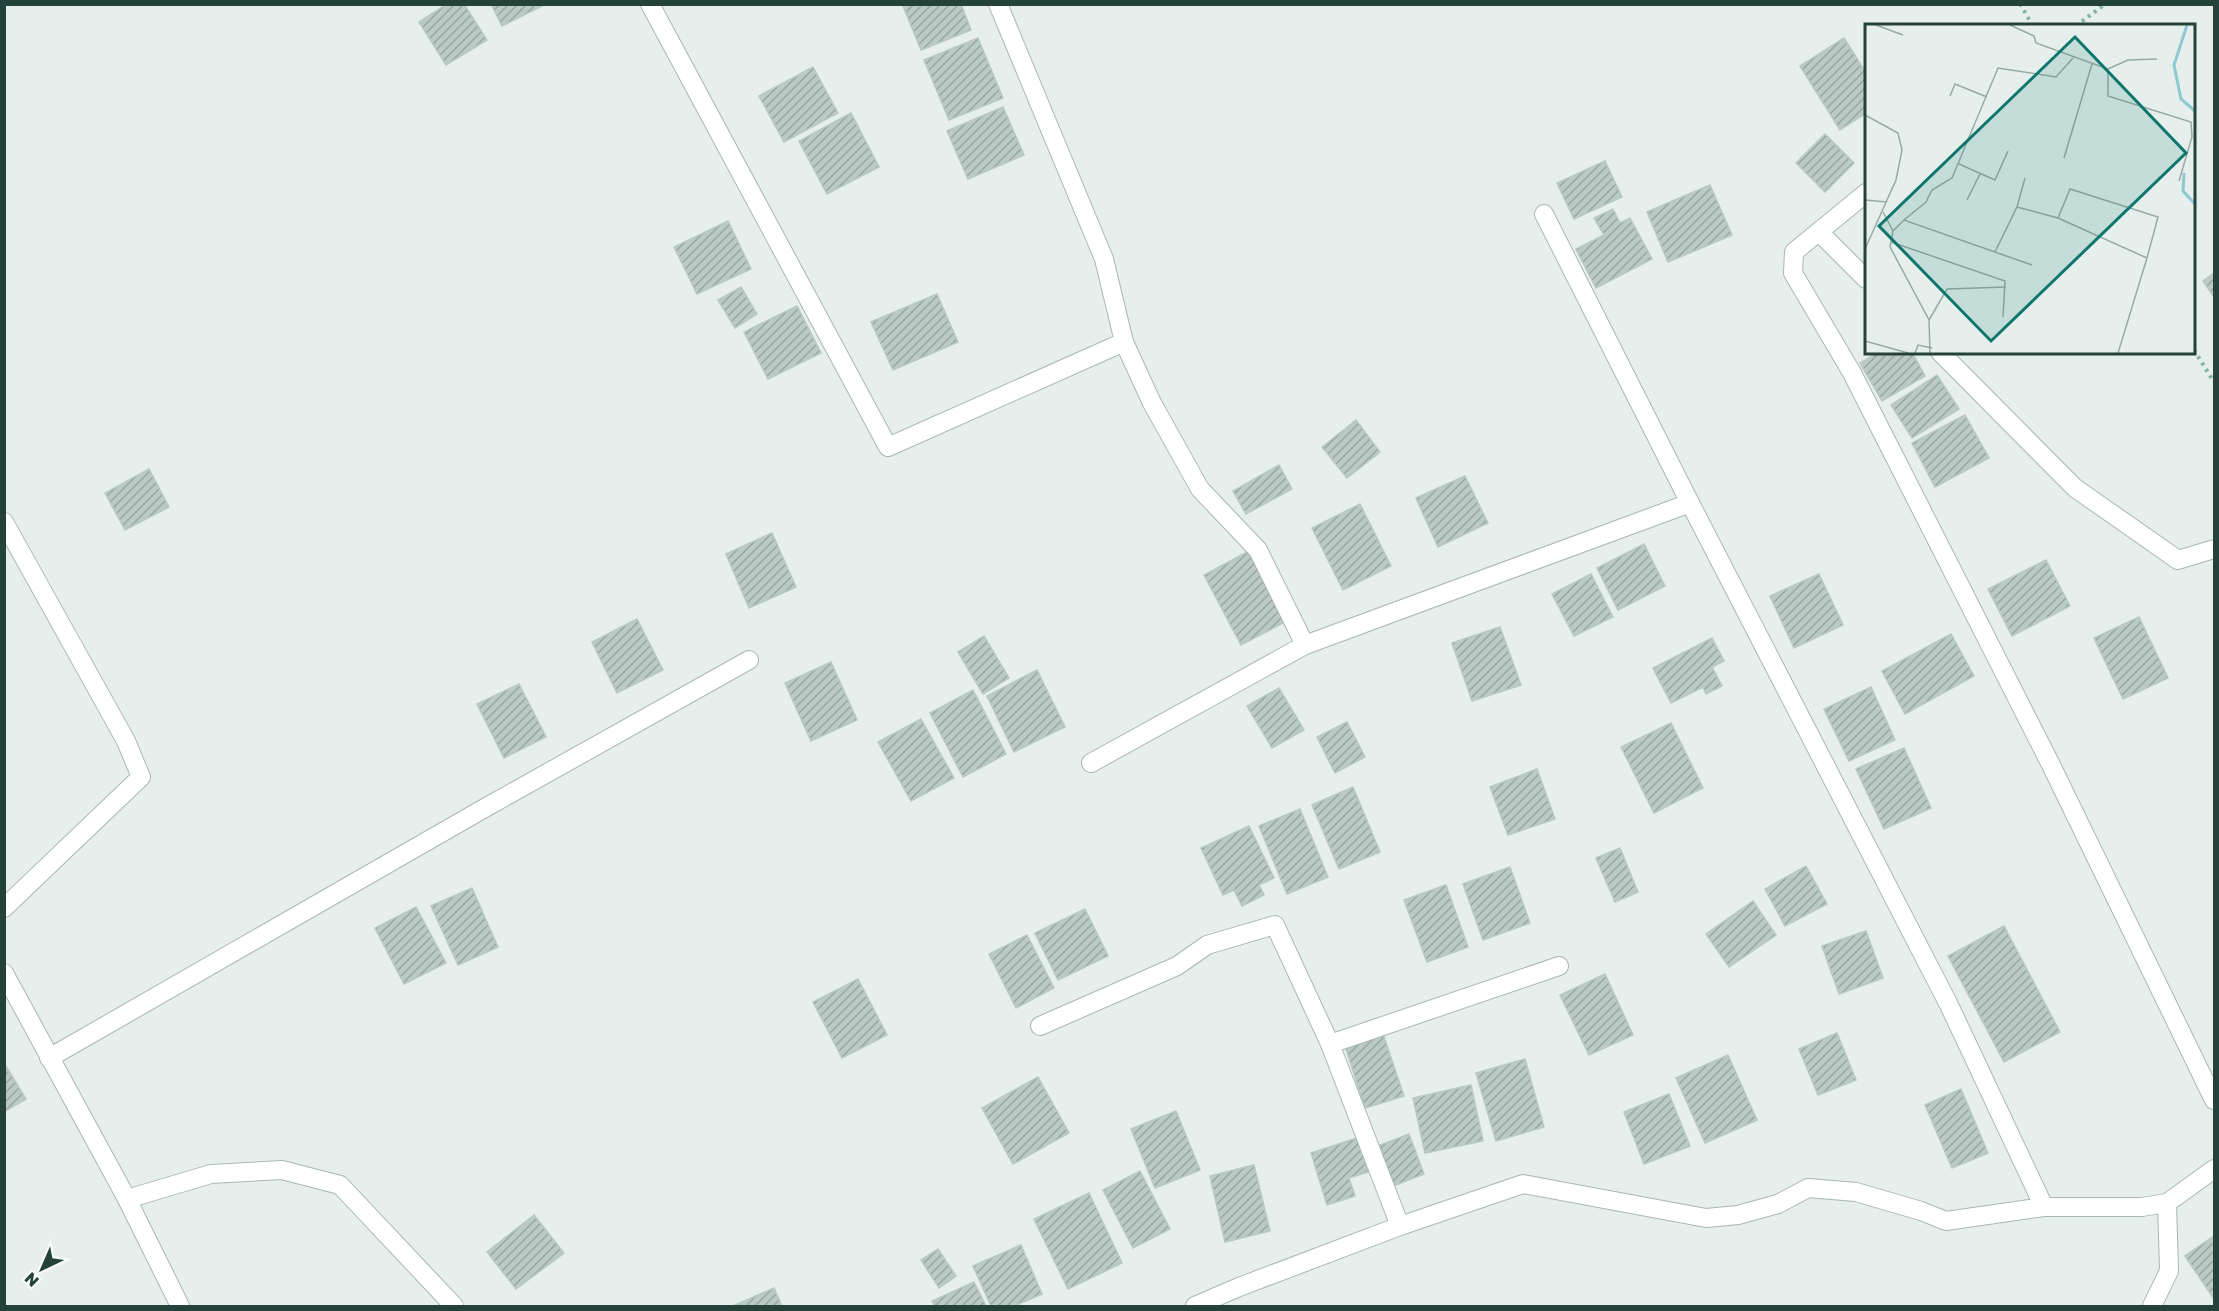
<svg xmlns="http://www.w3.org/2000/svg" width="2219" height="1311" viewBox="0 0 2219 1311" font-family="'Golos Text',sans-serif">
<defs>
<pattern id="building-hatch" width="6" height="6" patternUnits="userSpaceOnUse" patternTransform="scale(1.5)"><rect width="6" height="6" fill="#bbcac4"/><path d="M-1 1l2-2M0 6l6-6M5 7l2-2" fill="none" stroke="#98a6a0"/></pattern>
</defs>
<rect width="100%" height="100%" fill="#e6efeb"/>
<g fill="url(#building-hatch)" stroke="#b8c9c2" stroke-width="1.5">
<polygon points="447,4 464,4 487,40 446,65 419,22"/>
<polygon points="491,4 546,4 502,26"/>
<polygon points="905,4 961,4 971,30 921,50 903,6"/>
<polygon points="978,38 1003,98 949,120 924,60"/>
<polygon points="1844,38 1866,73 1866,113 1840,130 1800,66"/>
<polygon points="813,67 838,113 784,142 759,96"/>
<polygon points="1003,107 1024,155 968,179 947,131"/>
<polygon points="851,113 879,167 827,194 799,141"/>
<polygon points="1825,134 1854,163 1825,192 1796,163"/>
<polygon points="1605,161 1622,197 1574,219 1557,183"/>
<polygon points="1710,185 1732,235 1668,262 1647,212"/>
<polygon points="1613,209 1620,223 1630,218 1652,259 1596,288 1576,249 1604,235 1594,218"/>
<polygon points="728,221 751,269 697,294 674,247"/>
<polygon points="2214,273 2214,297 2203,281"/>
<polygon points="741,287 757,314 735,328 718,300"/>
<polygon points="937,294 958,342 893,370 871,322"/>
<polygon points="797,306 821,353 768,379 744,332"/>
<polygon points="1879,352 1912,352 1925,376 1882,401 1860,363"/>
<polygon points="1937,375 1959,409 1912,438 1891,405"/>
<polygon points="1965,415 1989,458 1935,487 1912,443"/>
<polygon points="1356,420 1380,452 1347,478 1322,447"/>
<polygon points="1279,465 1292,489 1246,514 1233,491"/>
<polygon points="149,469 169,507 125,530 105,493"/>
<polygon points="1465,476 1488,523 1438,547 1416,498"/>
<polygon points="1360,504 1391,566 1343,590 1312,528"/>
<polygon points="772,533 796,587 749,608 726,554"/>
<polygon points="1644,544 1665,586 1618,610 1597,568"/>
<polygon points="1249,551 1287,621 1241,645 1204,575"/>
<polygon points="2046,560 2070,606 2012,636 1988,589"/>
<polygon points="1591,574 1613,617 1574,636 1552,594"/>
<polygon points="1819,574 1843,625 1794,648 1770,596"/>
<polygon points="2139,617 2168,678 2123,699 2094,638"/>
<polygon points="637,619 663,670 617,693 592,642"/>
<polygon points="1500,627 1521,685 1472,701 1452,643"/>
<polygon points="1951,634 1974,676 1905,714 1882,671"/>
<polygon points="984,636 1009,678 983,694 958,652"/>
<polygon points="1712,638 1724,661 1712,667 1722,686 1706,694 1703,687 1671,703 1653,668"/>
<polygon points="831,662 857,720 811,741 785,683"/>
<polygon points="1037,670 1065,727 1014,752 987,696"/>
<polygon points="519,684 546,737 504,758 477,704"/>
<polygon points="1871,687 1895,740 1849,761 1824,709"/>
<polygon points="1279,688 1304,730 1272,748 1247,706"/>
<polygon points="973,690 1006,754 963,777 930,713"/>
<polygon points="921,719 954,778 911,801 878,742"/>
<polygon points="1347,722 1365,757 1335,773 1317,737"/>
<polygon points="1671,723 1703,788 1654,813 1621,747"/>
<polygon points="1904,748 1931,808 1884,829 1856,769"/>
<polygon points="1537,769 1555,819 1508,835 1490,787"/>
<polygon points="1353,787 1380,852 1339,869 1312,805"/>
<polygon points="1300,809 1328,877 1287,894 1259,826"/>
<polygon points="1249,826 1274,878 1259,885 1264,895 1242,906 1234,890 1223,895 1201,848"/>
<polygon points="1620,848 1638,892 1615,902 1596,858"/>
<polygon points="1806,866 1827,904 1785,926 1765,889"/>
<polygon points="1510,867 1530,923 1483,940 1463,884"/>
<polygon points="1446,885 1468,947 1427,962 1404,900"/>
<polygon points="472,888 498,947 458,965 431,906"/>
<polygon points="1753,901 1776,935 1729,967 1706,934"/>
<polygon points="416,907 446,963 404,984 375,928"/>
<polygon points="1085,909 1108,956 1058,980 1035,933"/>
<polygon points="2004,926 2060,1032 2004,1062 1948,956"/>
<polygon points="1866,931 1883,978 1839,994 1822,946"/>
<polygon points="1027,935 1054,988 1016,1008 989,954"/>
<polygon points="1605,974 1633,1035 1589,1055 1560,995"/>
<polygon points="858,979 887,1035 842,1058 813,1002"/>
<polygon points="1837,1033 1856,1080 1818,1095 1799,1049"/>
<polygon points="1383,1034 1404,1096 1365,1108 1345,1046"/>
<polygon points="1728,1055 1757,1120 1705,1143 1676,1078"/>
<polygon points="1525,1059 1544,1127 1496,1141 1476,1073"/>
<polygon points="4,1063 26,1099 4,1112"/>
<polygon points="1038,1077 1069,1133 1013,1164 982,1108"/>
<polygon points="1471,1085 1483,1141 1425,1153 1413,1098"/>
<polygon points="1961,1089 1988,1153 1952,1168 1925,1105"/>
<polygon points="1669,1094 1690,1146 1644,1164 1624,1112"/>
<polygon points="1176,1111 1200,1170 1155,1188 1131,1129"/>
<polygon points="1409,1134 1424,1174 1393,1186 1378,1146"/>
<polygon points="1357,1138 1368,1172 1349,1178 1355,1196 1327,1205 1311,1153"/>
<polygon points="1254,1165 1270,1231 1225,1242 1210,1176"/>
<polygon points="1140,1171 1170,1229 1133,1248 1103,1190"/>
<polygon points="1089,1193 1122,1263 1068,1289 1034,1219"/>
<polygon points="534,1215 564,1253 516,1289 487,1252"/>
<polygon points="2214,1236 2214,1299 2185,1256"/>
<polygon points="1021,1245 1042,1294 1014,1306 991,1306 973,1266"/>
<polygon points="938,1249 956,1276 939,1288 921,1260"/>
<polygon points="974,1282 986,1306 935,1306 932,1301"/>
<polygon points="774,1288 782,1306 733,1306"/>
</g>
<g fill="none" stroke-linecap="round" stroke-linejoin="round">
<g stroke="#a8b8b2" stroke-width="20">
<g id="street">
<polyline points="650,4 888,447 1124,342"/>
<polyline points="998,4 1104,259 1124,342 1152,403 1200,489 1258,550 1305,645 1690,503"/>
<polyline points="1866,193 1794,252 1793,273 1852,373 2051,765 2214,1100"/>
<polyline points="1544,214 1690,503 1949,1005 2044,1207 2142,1207 2167,1203 2169,1271 2152,1306"/>
<polyline points="1819,232 1866,279"/>
<polyline points="1940,352 2075,488 2178,560 2214,549"/>
<polyline points="4,522 126,741 141,777 4,908"/>
<polyline points="1091,763 1305,645"/>
<polyline points="4,973 127,1199 180,1306"/>
<polyline points="1040,1026 1177,966 1207,945 1275,925 1330,1044 1400,1226"/>
<polyline points="1330,1044 1559,966"/>
<polyline points="49,1058 483,809 749,660"/>
<polyline points="127,1199 211,1174 282,1170 340,1185 454,1306"/>
<polyline points="2167,1203 2214,1169"/>
<polyline points="1195,1306 1239,1287 1400,1226 1523,1184 1706,1218 1738,1215 1778,1204 1808,1188 1856,1192 1921,1211 1946,1221 2044,1207"/>
</g>
</g>
<g stroke="#86b3a5" stroke-width="4" stroke-dasharray="3 4.5" stroke-linecap="butt">
<polyline points="2020,4 2033,26"/>
<polyline points="2076,26 2105,4"/>
<polyline points="2194,350 2214,382"/>
</g>
<use href="#street" stroke="#fff" stroke-width="18"/>
</g>
<g transform="translate(1865 24)">
<rect width="330" height="330" fill="#e6efeb"/>
<path fill="none" stroke="#8ec9d4" stroke-width="3" d="M322 1 309 41 316 75 330 87M319 149 318 167 330 180"/>
<path fill="none" stroke="#98aaa4" stroke-width="1.5" d="M11 1 38 11M145 1 169 12 171 19 243 45V72L326 98 327 113 314 157M243 45 263 36 292 35M85 72 90 60 122 73M0 91 33 109 37 126 31 156 0 225M199 134 227 40M94 140 130 156 143 127M0 176 22 178M102 176 115 150M152 183 160 154M18 188 28 207 39 196 167 241M39 196 61 178 67 166 87 154 133 44 191 53 208 34M28 207 25 223 64 296 65 329M26 218 140 257 138 293M130 228 152 183 193 194 282 234 293 193 205 165 193 194M64 296 82 265 141 263M0 317 43 329M50 329 53 321 67 324M253 329 282 234"/>
<path fill="#0f766e" fill-opacity="0.15" stroke="#0f766e" stroke-width="3" d="M210 13 321 129 126 317 14 202Z"/>
<rect width="330" height="330" fill="none" stroke="#24423a" stroke-width="3"/>
</g>
<rect width="2219" height="1311" fill="none" stroke="#24423a" stroke-width="12"/>
<g transform="translate(42 1269) rotate(224)" stroke="#f7fbf9" stroke-width="4.5" paint-order="stroke">
<path d="M0-4.5L10 22L0 15L-10 22Z" fill="#24423a"/>
<text y="-9" font-size="16" font-weight="bold" text-anchor="middle" fill="#24423a">N</text>
</g>
</svg>
